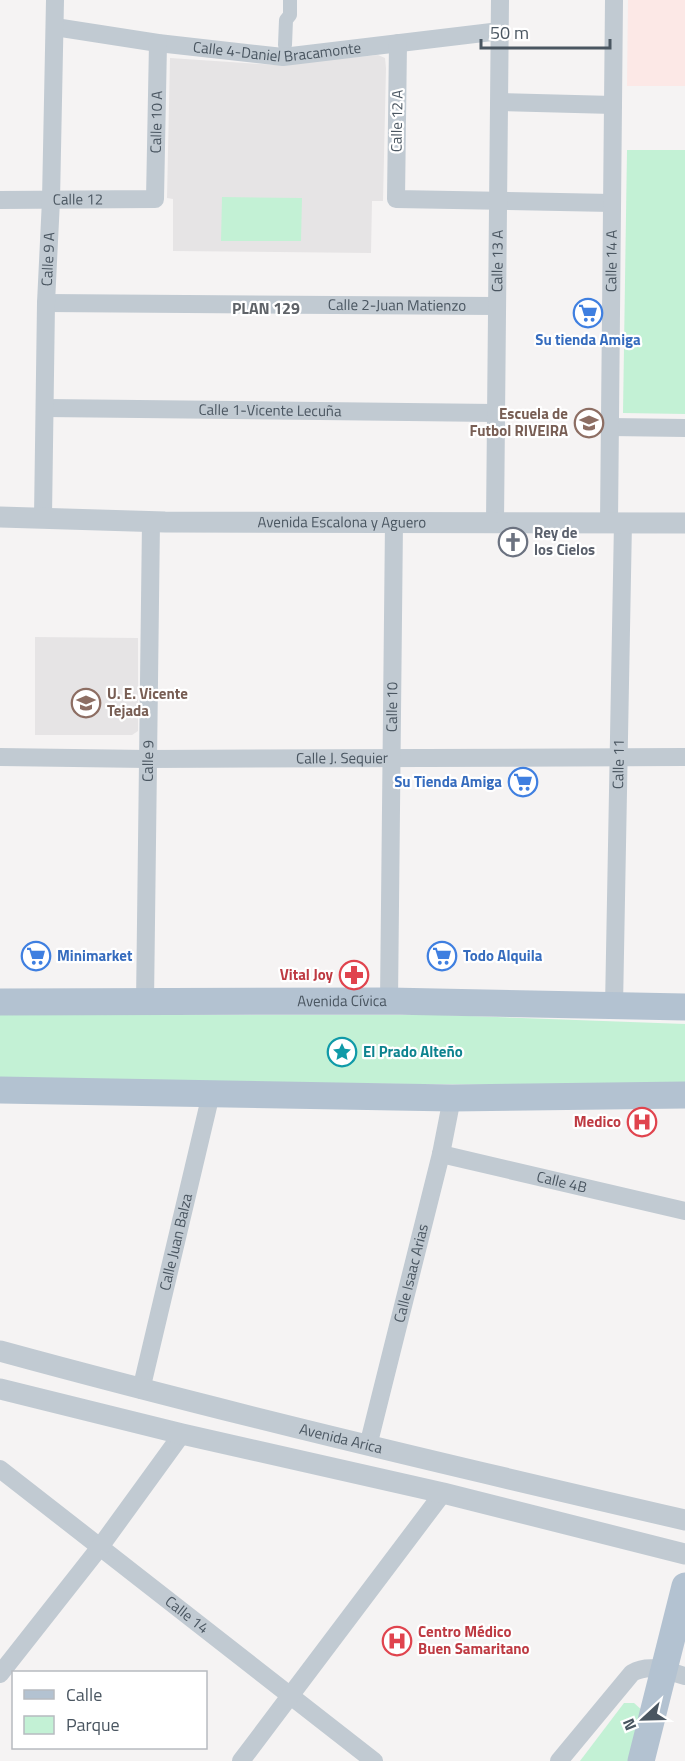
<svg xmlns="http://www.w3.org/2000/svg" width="685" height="1761" viewBox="0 0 685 1761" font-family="'Titillium Web',sans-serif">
<rect width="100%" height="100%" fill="#f5f3f3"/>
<g fill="#e6e4e5">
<polygon points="378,55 385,58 386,68 383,201 372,201 371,253 173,251 173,199 167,198 170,58 275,65"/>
<polygon points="35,637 138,638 138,731 132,735 35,735"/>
</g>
<polygon fill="#fce8e6" points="628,0 685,0 685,86 627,86"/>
<g fill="#c3f1d5">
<polygon points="627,150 685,150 685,414 623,413"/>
<polygon points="222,197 302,198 301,241 221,241"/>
<polygon points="0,1015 443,1015 685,1024 685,1086 0,1081"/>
<polygon points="624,1703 634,1703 644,1712 632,1761 580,1761"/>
</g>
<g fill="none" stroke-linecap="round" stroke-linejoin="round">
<polyline stroke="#c1cad2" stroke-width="14" points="285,45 286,20 290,15 290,0"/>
<g stroke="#c1cad2" stroke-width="18">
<path id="s1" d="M55 27 158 43 283 57 500 31"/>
<polyline points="398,43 396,199 612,203"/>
<polyline points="500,102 613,105"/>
<path id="s2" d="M0 200 155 199 158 43"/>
<path id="s3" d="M46 303 496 306"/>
<path id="s4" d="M45 408 495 413"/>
<polyline points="610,427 685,428"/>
<path id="s5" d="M43 517 46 303 51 200 55 0"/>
<path id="s6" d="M495 522 500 0"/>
<path id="s7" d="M609 522 614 0"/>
<path id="s8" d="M0 757 147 759 685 757"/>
<path id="s9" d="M389 1001 394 522"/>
<path id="s10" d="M145 1003 151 521"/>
<path id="s11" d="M614 1007 623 522"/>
<path id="s12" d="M441 1154 685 1211"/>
<path id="s13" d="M141 1390 211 1094"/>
<path id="s14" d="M368 1446 441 1154 452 1098"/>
<path id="s15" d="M0 1469 374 1761"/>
<polyline points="0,1674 100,1547 182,1434"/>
<polyline points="241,1761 443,1493"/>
<path d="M559 1761 632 1673C650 1663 666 1671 685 1676"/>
</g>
<g stroke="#c1cad2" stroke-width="21">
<path id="s16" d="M0 517 165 522 685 523"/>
<path id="s17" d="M0 1351C227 1413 456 1467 685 1520"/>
<polyline points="0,1389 182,1434 443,1493 685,1554"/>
</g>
<g stroke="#b3c2d1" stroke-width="27">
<path id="s18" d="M0 1002 389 1001 685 1007"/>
<polyline points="0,1090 452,1098 685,1095"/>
<polyline points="641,1761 685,1586"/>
</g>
</g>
<defs>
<g id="supermarket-ring" transform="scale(1.5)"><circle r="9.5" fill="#fff" stroke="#3f7fe0" stroke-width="1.5"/><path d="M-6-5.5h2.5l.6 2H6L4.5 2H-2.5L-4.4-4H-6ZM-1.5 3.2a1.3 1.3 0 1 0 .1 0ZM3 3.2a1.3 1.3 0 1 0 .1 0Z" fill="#3f7fe0"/></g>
<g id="university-ring" transform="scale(1.5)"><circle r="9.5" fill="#fff" stroke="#8d6e63" stroke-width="1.5"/><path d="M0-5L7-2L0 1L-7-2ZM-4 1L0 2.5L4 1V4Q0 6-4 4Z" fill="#8d6e63"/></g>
<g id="church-ring" transform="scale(1.5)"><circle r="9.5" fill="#fff" stroke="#6b7280" stroke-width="1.5"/><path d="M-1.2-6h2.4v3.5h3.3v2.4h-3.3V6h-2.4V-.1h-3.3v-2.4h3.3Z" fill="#6b7280"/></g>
<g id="school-ring" transform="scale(1.5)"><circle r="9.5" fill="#fff" stroke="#8d6e63" stroke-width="1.5"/><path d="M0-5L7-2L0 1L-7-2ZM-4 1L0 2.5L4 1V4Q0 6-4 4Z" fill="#8d6e63"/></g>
<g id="pharmacy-ring" transform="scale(1.5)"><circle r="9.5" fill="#fff" stroke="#e0444e" stroke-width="1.5"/><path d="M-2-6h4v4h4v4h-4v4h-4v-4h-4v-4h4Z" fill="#e0444e"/></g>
<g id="sight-ring" transform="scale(1.5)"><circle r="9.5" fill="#fff" stroke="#0f9aa8" stroke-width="1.5"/><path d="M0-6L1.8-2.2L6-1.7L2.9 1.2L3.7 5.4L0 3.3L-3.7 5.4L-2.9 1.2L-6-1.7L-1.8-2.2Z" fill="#0f9aa8"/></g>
<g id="hospital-ring" transform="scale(1.5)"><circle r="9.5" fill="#fff" stroke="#e0444e" stroke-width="1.5"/><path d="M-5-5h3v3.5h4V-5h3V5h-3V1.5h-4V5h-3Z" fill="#e0444e"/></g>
</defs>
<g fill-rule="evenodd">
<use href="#supermarket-ring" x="588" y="313"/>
<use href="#university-ring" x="589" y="423"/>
<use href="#church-ring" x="513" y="542"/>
<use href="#school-ring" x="86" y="703"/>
<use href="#supermarket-ring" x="523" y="782"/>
<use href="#supermarket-ring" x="36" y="956"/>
<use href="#supermarket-ring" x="442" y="956"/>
<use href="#pharmacy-ring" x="354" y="975"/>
<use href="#sight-ring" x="342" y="1052"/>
<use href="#hospital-ring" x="642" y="1122"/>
<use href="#hospital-ring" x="397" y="1641"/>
</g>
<g text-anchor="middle" stroke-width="4.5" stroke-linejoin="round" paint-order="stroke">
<g font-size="15" fill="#4a5661" stroke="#fff">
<text dy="5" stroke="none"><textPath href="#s1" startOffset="224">Calle 4-Daniel Bracamonte</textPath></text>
<text dy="5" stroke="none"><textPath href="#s2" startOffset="232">Calle 10 A</textPath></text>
<text transform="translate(397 121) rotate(-89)" y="5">Calle 12 A</text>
<text dy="5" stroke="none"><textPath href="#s2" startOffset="78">Calle 12</textPath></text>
<text dy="5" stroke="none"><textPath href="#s5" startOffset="258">Calle 9 A</textPath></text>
<text dy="5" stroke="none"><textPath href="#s6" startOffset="261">Calle 13 A</textPath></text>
<text dy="5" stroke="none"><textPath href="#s7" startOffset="261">Calle 14 A</textPath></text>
<text dy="5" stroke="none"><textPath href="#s3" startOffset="351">Calle 2-Juan Matienzo</textPath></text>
<text dy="5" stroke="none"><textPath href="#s4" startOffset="225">Calle 1-Vicente Lecuña</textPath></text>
<text dy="5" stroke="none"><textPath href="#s16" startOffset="342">Avenida Escalona y Aguero</textPath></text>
<text dy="5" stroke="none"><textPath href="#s9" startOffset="294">Calle 10</textPath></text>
<text dy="5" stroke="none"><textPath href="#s8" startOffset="342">Calle J. Sequier</textPath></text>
<text dy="5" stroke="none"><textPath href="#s10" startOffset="242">Calle 9</textPath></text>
<text dy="5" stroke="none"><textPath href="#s11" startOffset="243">Calle 11</textPath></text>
<text dy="5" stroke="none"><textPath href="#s18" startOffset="342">Avenida Cívica</textPath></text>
<text dy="5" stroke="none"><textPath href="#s12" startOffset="124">Calle 4B</textPath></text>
<text dy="5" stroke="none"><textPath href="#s13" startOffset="152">Calle Juan Balza</textPath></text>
<text dy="5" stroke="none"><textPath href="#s14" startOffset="178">Calle Isaac Arias</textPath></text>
<text dy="5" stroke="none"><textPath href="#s17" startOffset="352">Avenida Arica</textPath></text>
<text dy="5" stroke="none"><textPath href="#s15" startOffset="237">Calle 14</textPath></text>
</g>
<g font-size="15" font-weight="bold" fill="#366cbe" stroke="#fff" text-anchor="start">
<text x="588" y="345" text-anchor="middle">Su tienda Amiga</text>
<text x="502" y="787" text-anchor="end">Su Tienda Amiga</text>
<text x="57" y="961">Minimarket</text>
<text x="463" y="961">Todo Alquila</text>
</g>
<g font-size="15" font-weight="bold" fill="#785e54" stroke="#fff" text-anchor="end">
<text x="568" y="419">Escuela de<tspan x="568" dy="17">Futbol RIVEIRA</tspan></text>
<text x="107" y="699" text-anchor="start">U. E. Vicente<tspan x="107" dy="17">Tejada</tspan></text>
</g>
<g font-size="15" font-weight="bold" fill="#5b616d" stroke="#fff" text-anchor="start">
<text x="534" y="538">Rey de<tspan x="534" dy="17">los Cielos</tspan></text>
</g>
<g font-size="15" font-weight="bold" fill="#be3a42" stroke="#fff" text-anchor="end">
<text x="333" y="980">Vital Joy</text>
<text x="621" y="1127">Medico</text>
<text x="418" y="1637" text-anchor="start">Centro Médico<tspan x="418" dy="17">Buen Samaritano</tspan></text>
</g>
<g font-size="15" font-weight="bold" fill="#0d838f" stroke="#fff" text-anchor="start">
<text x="363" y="1057">El Prado Alteño</text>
</g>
<g font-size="16" font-weight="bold" fill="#5f6368" stroke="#fff">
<text x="266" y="314">PLAN 129</text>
</g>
</g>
<rect x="12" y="1671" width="195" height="78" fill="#ffffff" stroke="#b7bbc0" stroke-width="1.5"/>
<rect x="24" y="1690" width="30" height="9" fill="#b3c2d1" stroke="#b7bbc0" stroke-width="1.5"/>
<text x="66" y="1701" font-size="18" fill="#4a5661">Calle</text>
<rect x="24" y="1716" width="30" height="18" fill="#c3f1d5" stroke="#b7bbc0" stroke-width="1.5"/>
<text x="66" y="1731" font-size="18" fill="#4a5661">Parque</text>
<g transform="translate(643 1719) rotate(248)" stroke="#ffffff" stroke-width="4.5" paint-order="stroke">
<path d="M0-4.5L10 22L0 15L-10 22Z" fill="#4a5661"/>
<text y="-9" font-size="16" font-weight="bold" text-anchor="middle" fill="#4a5661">N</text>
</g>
<path d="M481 39v9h129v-9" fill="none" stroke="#4a5661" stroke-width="3"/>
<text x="490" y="39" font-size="18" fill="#4a5661" stroke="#ffffff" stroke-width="4.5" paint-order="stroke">50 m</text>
</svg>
